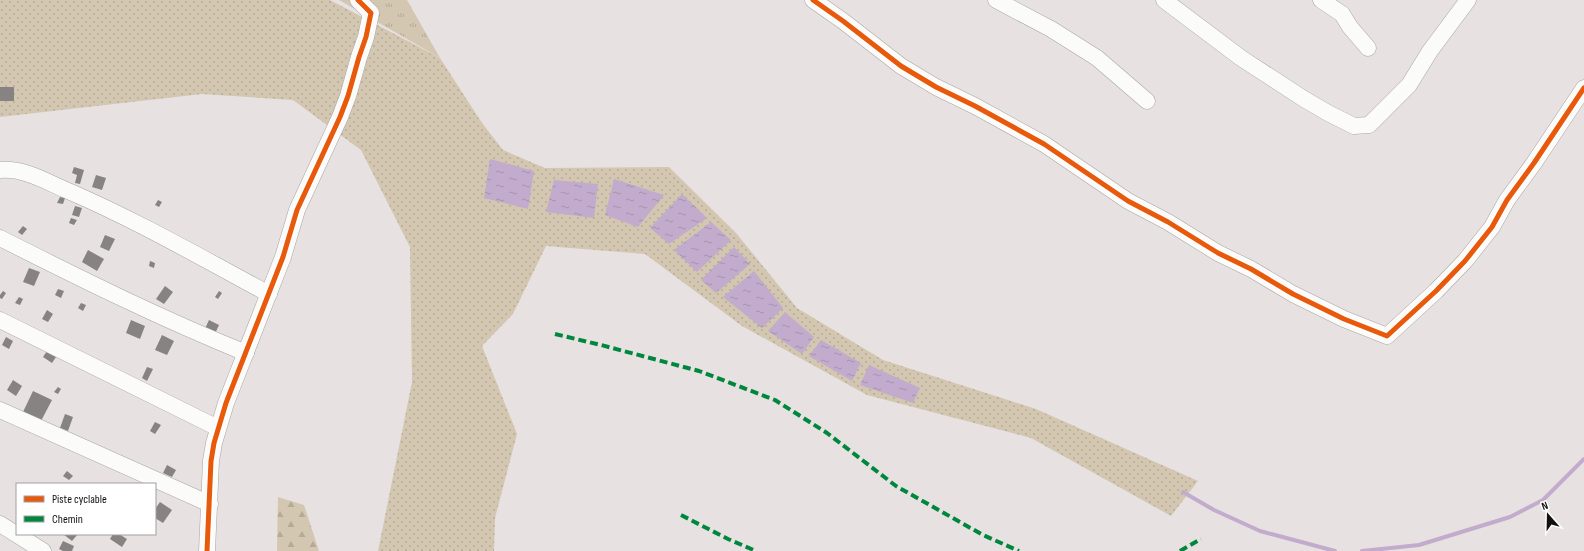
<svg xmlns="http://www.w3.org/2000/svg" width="1584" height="551" viewBox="0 0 1584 551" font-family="'Sofia Sans Condensed',sans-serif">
<defs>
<pattern id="grass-tufts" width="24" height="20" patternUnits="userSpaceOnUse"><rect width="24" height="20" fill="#d3c7b1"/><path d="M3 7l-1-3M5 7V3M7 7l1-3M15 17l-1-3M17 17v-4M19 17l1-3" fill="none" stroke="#b4aa97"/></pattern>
<pattern id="forest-firs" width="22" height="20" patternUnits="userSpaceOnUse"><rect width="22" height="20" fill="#d3c7b1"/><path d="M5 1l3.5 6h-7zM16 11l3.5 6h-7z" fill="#b4aa97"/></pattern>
<pattern id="garden-dots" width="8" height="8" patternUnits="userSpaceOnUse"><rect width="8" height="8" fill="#d3c7b1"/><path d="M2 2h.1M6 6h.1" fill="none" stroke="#b4aa97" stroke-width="1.8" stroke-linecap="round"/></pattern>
<pattern id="water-ripples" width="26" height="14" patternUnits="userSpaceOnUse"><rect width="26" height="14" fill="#c2abcd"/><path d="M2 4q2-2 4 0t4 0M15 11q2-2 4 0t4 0" fill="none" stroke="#a692af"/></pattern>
</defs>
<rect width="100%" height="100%" fill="#e7e2e1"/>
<polygon fill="url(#grass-tufts)" points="339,0 407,0 440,58"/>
<polygon fill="url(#forest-firs)" points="278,497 304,505 319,551 277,551"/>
<polygon fill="url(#garden-dots)" points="0,0 330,0 440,58 482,123 503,150 545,168 669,167 736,233 797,308 883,360 1036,409 1198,481 1171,516 1031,438 867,395 742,326 645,254 546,246 513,314 482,346 517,434 495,518 494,551 378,551 412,382 410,247 361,150 293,100 202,94 0,117"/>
<g fill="url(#water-ripples)">
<polygon points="490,159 534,171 528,209 484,198"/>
<polygon points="614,179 664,195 638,227 605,215"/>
<polygon points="554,180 598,184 594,218 546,212"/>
<polygon points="682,194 707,218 669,244 650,228"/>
<polygon points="711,222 731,240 697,272 674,250"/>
<polygon points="734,247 750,264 716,293 701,280"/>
<polygon points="754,271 783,308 762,328 723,297"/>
<polygon points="785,312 814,337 802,354 768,331"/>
<polygon points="821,340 861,363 852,381 809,356"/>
<polygon points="869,365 920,388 913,403 860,385"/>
</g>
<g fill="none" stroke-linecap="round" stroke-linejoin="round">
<g stroke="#c2abcd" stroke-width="4">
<polyline points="1183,492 1214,510 1260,531 1335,551"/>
<polyline points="1362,551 1419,545 1510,517 1543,500 1584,459"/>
</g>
</g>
<g fill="#868382">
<rect x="0" y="87" width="14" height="14"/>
<polygon points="74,167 84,170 80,184 75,183 77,175 72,173"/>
<polygon points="96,175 106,178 102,190 92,187"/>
<polygon points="60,197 65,198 63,204 57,203"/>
<polygon points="158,200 162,202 159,207 155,205"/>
<polygon points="75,206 82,208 79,217 72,215"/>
<polygon points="71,218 77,220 74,225 69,223"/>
<polygon points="23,226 27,229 22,235 18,232"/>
<polygon points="105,235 115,239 109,251 100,247"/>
<polygon points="88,250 104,259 97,271 82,262"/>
<polygon points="150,261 155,263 154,268 149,266"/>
<polygon points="29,268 40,272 34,286 23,282"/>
<polygon points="165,286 173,292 164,304 156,299"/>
<polygon points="58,289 64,291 61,298 55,295"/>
<polygon points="3,291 6,293 2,299 0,298 0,295"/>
<polygon points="219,291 222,293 218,299 215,297"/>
<polygon points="19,297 23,299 20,305 15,303"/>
<polygon points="81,303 86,305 83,311 78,308"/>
<polygon points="47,310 53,314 48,322 42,319"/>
<polygon points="131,320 145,326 140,339 126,333"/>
<polygon points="209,320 219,325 213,338 203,333"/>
<polygon points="162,335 174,341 167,355 155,350"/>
<polygon points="6,337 13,341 9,349 2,345"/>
<polygon points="47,351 56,357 52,363 43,357"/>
<polygon points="147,367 153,369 147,381 142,378"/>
<polygon points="13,380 22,386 16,396 7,390"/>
<polygon points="58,387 61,389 58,394 54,392"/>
<polygon points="33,391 52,400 41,421 23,412"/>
<polygon points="65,414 73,417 68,431 60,428"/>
<polygon points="155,422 161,425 155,434 150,431"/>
<polygon points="167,465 176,470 172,477 163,473"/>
<polygon points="67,471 73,476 69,480 63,476"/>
<polygon points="160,502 172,510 163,523 155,518 155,509"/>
<polygon points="63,534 78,534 72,541"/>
<polygon points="113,534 119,534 127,539 122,547 110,539"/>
<polygon points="63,541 74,546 72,551 63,551 59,549"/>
</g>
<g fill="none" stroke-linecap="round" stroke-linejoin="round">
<g stroke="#a9a5a4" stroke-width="17">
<g id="minor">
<polyline points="813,0 843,21 901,66 936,87 975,106 1044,144 1128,201 1168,222 1218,253 1251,269 1293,294 1344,319 1387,336 1436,291 1465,261 1492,227 1507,200 1534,163 1584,88"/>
<polyline points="996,0 1051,29 1097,58 1147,101"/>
<polyline points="1164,0 1241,58 1304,99 1328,113 1354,126 1369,125 1409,85 1430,51 1468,0"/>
<polyline points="1321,0 1342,14 1350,27 1368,48"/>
<path d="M0 170C24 168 45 181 66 190 136 220 202 258 269 294"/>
<path d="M0 238C81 279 162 319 246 353"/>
<polyline points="0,320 218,428"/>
<polyline points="0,410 210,504"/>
<polyline points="0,524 43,551"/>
<polyline points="207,551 211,461 214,443 226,403 283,257 297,210 340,117 348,96 359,57 366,37 371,13 358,0"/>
</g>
</g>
<use href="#minor" stroke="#fbfbfa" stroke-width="16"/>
<g stroke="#00873e" stroke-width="4" stroke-dasharray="8 4" stroke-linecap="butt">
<polyline points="555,334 601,345 699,371 775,400 827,433 896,486 983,535 1019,551"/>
<polyline points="681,515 728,539 756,551"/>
<polyline points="1180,551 1201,539"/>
</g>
<g stroke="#fff" stroke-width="8">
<g id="cycleway">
<polyline points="813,0 843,21 901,66 936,87 975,106 1044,144 1128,201 1168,222 1218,253 1251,269 1293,294 1344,319 1387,336 1436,291 1465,261 1492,227 1507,200 1534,163 1584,88"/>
<polyline points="207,551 211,461 214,443 226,403 283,257 297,210 340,117 348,96 359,57 366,37 371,13 358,0"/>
</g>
</g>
<use href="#cycleway" stroke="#e8590c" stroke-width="5"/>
</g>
<rect x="16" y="483" width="140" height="52" fill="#ffffff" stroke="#a19f9f"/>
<rect x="24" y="496" width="20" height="6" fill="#e8590c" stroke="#a19f9f"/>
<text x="52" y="503" font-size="12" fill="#131010">Piste cyclable</text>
<rect x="24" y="516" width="20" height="6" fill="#00873e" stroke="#a19f9f"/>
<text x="52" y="523" font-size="12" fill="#131010">Chemin</text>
<g transform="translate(1548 515) rotate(340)" stroke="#ffffff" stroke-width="3" paint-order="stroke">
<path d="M0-3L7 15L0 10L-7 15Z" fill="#131010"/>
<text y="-6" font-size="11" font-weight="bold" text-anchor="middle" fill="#131010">N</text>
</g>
</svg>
